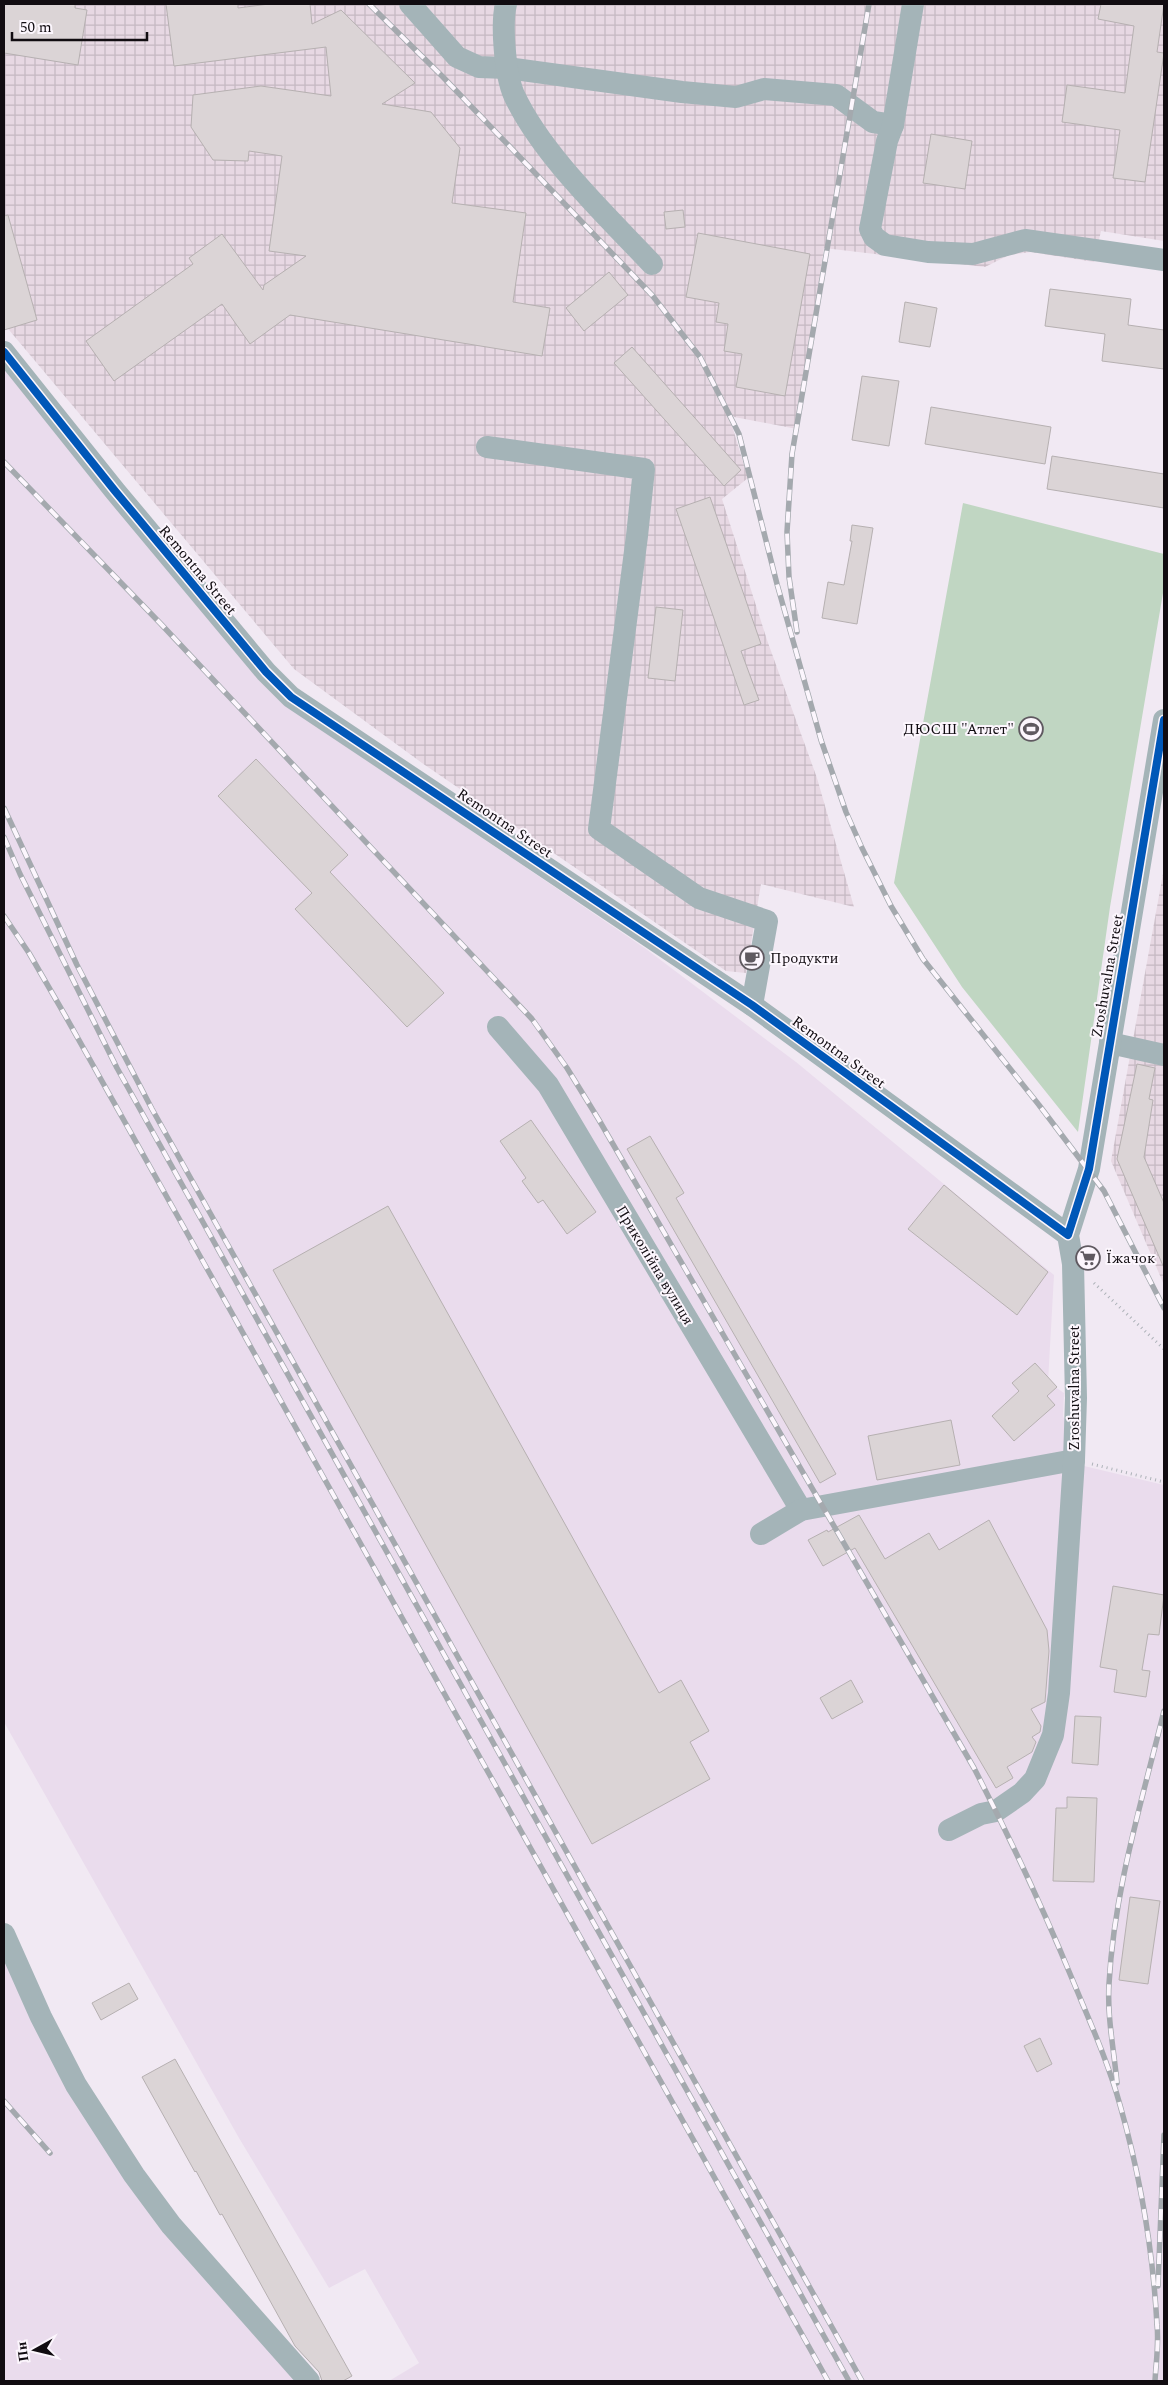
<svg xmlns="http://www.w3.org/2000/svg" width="1168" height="2385" viewBox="0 0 1168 2385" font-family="Spectral,serif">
<defs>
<pattern id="industrial-grid" width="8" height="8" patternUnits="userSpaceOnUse" patternTransform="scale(1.25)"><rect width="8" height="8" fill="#e7d8e3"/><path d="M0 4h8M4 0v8" fill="none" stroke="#c5b8c2"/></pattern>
</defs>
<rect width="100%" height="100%" fill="#f1e9f3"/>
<g fill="url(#industrial-grid)">
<polygon points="4,4 1164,4 1164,241 1101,231 1094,262 1031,252 1009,255 985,267 824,248 797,429 729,416 748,478 722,499 767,640 817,778 854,907 761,884 746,973 726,971 422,763 294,669 4,324"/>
<polygon points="1164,868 1164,1285 1111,1161"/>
</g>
<g fill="#eadced">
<polygon points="4,365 271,691 361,756 646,949 796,1062 1054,1275 1048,1382 1064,1393 1063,1416 1084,1466 1164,1485 1164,2381 389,2381 419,2363 365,2269 329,2288 239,2138 4,1722"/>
<polygon points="4,1958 43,2042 297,2381 4,2381"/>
</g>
<polygon fill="#c0d6c2" points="963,503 1164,554 1164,587 1110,907 1078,1132 962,987 894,883"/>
<g fill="#dbd4d6" stroke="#b6b0b1">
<polygon points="4,4 75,4 75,8 87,10 78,65 4,53"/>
<polygon points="166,4 238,4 238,8 269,4 310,4 312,24 341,10 415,83 382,104 431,112 460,148 452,203 526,213 513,302 550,308 542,356 290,315 250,344 222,304 114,381 86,341 193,264 189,258 222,234 263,290 264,285 306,256 269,251 282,156 249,151 248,161 213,160 191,127 193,95 261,86 331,96 326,47 174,66"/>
<polygon points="1101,4 1164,4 1157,52 1164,53 1145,182 1113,178 1120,130 1062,122 1067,85 1125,93 1134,26 1098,19"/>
<polygon points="931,134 972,141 965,189 923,183"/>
<polygon points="683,210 685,227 666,229 664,212"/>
<polygon points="8,215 37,320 4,330 4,216"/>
<polygon points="698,233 810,254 785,396 736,387 742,354 724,351 728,324 716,322 719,303 686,297"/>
<polygon points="609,272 628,295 584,331 566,308"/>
<polygon points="1050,289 1131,299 1128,325 1164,330 1164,369 1102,361 1105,334 1045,326"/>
<polygon points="905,302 937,308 930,347 899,342"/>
<polygon points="632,347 741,470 724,486 614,363"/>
<polygon points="862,376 899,381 889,446 852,440"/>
<polygon points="931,407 1051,427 1045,464 925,444"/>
<polygon points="1052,456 1164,474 1164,508 1047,489"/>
<polygon points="710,497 761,644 741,651 759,700 744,705 676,509"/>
<polygon points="852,525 873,528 857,624 822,618 828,582 844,585 852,541 850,541"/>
<polygon points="656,607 683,610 675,681 648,678"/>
<polygon points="256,759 348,855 330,872 444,993 407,1027 295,909 312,893 218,796"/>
<polygon points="1137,1064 1155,1068 1149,1099 1153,1100 1144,1157 1164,1203 1164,1268 1117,1159"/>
<polygon points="531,1120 596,1212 567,1234 543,1200 538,1203 522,1181 526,1178 500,1141"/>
<polygon points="650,1136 684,1193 676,1198 836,1474 820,1483 627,1149"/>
<polygon points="944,1185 1048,1272 1017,1315 908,1229"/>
<polygon points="388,1206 659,1693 681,1680 709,1731 690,1742 710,1779 592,1844 273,1270"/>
<polygon points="1035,1363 1057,1387 1047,1396 1055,1405 1014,1441 992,1416 1019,1391 1012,1383"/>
<polygon points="951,1420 960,1465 877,1480 868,1436"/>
<polygon points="859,1515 885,1559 929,1533 939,1550 989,1520 1047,1630 1049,1651 1045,1702 1031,1709 1041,1726 1040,1732 1032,1737 1036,1742 1032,1752 1007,1767 1013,1778 996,1788 855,1548 823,1566 808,1540 827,1530 828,1532"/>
<polygon points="1113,1586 1164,1595 1159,1635 1148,1634 1142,1670 1150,1671 1146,1697 1114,1692 1117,1670 1100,1667"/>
<polygon points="851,1680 863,1702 832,1719 820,1698"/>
<polygon points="1075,1716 1101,1717 1098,1765 1072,1763"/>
<polygon points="1067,1797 1097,1798 1094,1882 1053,1881 1056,1808 1067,1808"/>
<polygon points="1130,1897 1160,1901 1148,1984 1119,1980"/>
<polygon points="129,1983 138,1999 101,2020 92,2003"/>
<polygon points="1040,2038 1052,2064 1037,2072 1024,2046"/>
<polygon points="175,2059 352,2376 343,2381 322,2381 319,2372 295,2346 222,2214 220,2215 196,2171 195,2172 142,2077"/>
</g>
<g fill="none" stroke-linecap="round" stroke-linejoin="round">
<g stroke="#adb2b8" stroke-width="3" stroke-dasharray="1 4" stroke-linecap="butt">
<polyline points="1094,1283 1164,1349"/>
<polyline points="1092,1464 1164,1482"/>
</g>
<g stroke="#a4b4b8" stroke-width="22">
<polyline points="410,4 457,57 479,67 507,68 682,92 736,97 764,89 836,95 873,122 893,125"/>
<path d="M506 4C501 25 505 74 514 95 542 155 606 215 652 264"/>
<polyline points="913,4 893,125 887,141 870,229 874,237 885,245 928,252 973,254 1025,240 1164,260"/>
<polyline points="4,352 115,491 266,672 291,697 752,1005 1068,1235"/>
<polyline points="487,447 644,469 637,536 599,829 699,898 767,921 752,1005"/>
<polyline points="498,1027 548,1085 801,1510"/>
<polyline points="1110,1043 1164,1055"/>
<polyline points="761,1534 801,1510 1074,1460"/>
<polyline points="949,1830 981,1814 996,1811 1022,1793 1035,1779 1053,1735 1059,1693 1074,1460 1076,1398 1073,1264 1068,1235 1089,1169 1164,720"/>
<polyline points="4,1934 41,2017 76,2085 134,2175 171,2225 309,2381"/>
</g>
<g stroke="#a4a9ae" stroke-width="5.5">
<g id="rail">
<polyline points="369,4 443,77 652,295 700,357 739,434 777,584 821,740 846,812 862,848 891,906 923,959 1039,1105 1104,1191 1164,1308"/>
<path d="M4 462 160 623 532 1019 567 1068 599 1120 974 1768C1010 1838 1043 1908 1073 1981 1090 2022 1108 2062 1120 2105 1140 2175 1153 2251 1157 2325 1159 2343 1156 2363 1155 2381"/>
<polyline points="797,632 789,577 787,532 792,454 869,4"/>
<polyline points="4,808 77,965 152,1109 862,2381"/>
<polyline points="4,837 20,874 117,1068 849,2381"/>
<polyline points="4,916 29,953 66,1017 205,1265 828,2381"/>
<path d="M1117 2083C1114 2050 1107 2017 1109 1984 1114 1890 1142 1801 1164 1711"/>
<polyline points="4,2101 50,2153"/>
<polyline points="1158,2286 1164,2135"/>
</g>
</g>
<use href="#rail" stroke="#fcf6fd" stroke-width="4" stroke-dasharray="11" stroke-linecap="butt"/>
<g stroke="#fcf6fd" stroke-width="11">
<polyline id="cycleway" points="4,352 115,491 266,672 291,697 752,1005 1068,1235 1089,1169 1164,720"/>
</g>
<use href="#cycleway" stroke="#0057b8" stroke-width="8"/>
</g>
<defs>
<g id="stadium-ring" transform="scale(1.25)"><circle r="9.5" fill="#fcf6fd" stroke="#5f5960" stroke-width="1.5"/><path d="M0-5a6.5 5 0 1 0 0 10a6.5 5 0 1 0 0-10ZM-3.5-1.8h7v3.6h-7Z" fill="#5f5960"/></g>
<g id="cafe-ring" transform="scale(1.25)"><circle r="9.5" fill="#fcf6fd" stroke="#5f5960" stroke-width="1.5"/><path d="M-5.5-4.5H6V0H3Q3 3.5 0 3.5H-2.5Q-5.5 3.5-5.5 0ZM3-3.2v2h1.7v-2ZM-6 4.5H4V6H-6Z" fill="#5f5960"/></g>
<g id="supermarket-ring" transform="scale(1.25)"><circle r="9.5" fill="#fcf6fd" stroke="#5f5960" stroke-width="1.5"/><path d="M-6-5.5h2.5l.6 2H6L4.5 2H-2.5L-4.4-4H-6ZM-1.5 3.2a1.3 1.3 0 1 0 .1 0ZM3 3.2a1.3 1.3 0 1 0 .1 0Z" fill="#5f5960"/></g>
</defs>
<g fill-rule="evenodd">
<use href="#stadium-ring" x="1031" y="729"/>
<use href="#cafe-ring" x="752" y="958"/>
<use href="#supermarket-ring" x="1088" y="1258"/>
</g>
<g text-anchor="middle" stroke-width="4" stroke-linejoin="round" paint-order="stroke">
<g font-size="15" fill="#110c11" stroke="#fcf6fd">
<text transform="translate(198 570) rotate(50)" y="5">Remontna Street</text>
<text transform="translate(505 823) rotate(34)" y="5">Remontna Street</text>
<text transform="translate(1107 976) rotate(-80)" y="5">Zroshuvalna Street</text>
<text transform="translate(839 1052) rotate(36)" y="5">Remontna Street</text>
<text transform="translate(655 1265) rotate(59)" y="5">Приколійна вулиця</text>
<text transform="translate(1074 1388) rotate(-90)" y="5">Zroshuvalna Street</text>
</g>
<g font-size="15" fill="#110c11" stroke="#fcf6fd" text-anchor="start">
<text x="1014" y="734" text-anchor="end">ДЮСШ "Атлет"</text>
<text x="770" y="963">Продукти</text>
<text x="1106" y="1263">Їжачок</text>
</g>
</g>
<rect width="1168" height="2385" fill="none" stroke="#110c11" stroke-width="10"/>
<g transform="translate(35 2350) rotate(262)" stroke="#fcf6fd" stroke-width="4" paint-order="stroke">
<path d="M0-4L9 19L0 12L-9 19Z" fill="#110c11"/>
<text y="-8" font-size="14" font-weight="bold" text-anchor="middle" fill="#110c11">Пн</text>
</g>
<path d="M12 32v8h135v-8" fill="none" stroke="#110c11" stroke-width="2.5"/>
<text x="20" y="32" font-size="15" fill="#110c11" stroke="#fcf6fd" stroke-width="4" paint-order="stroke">50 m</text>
</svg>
